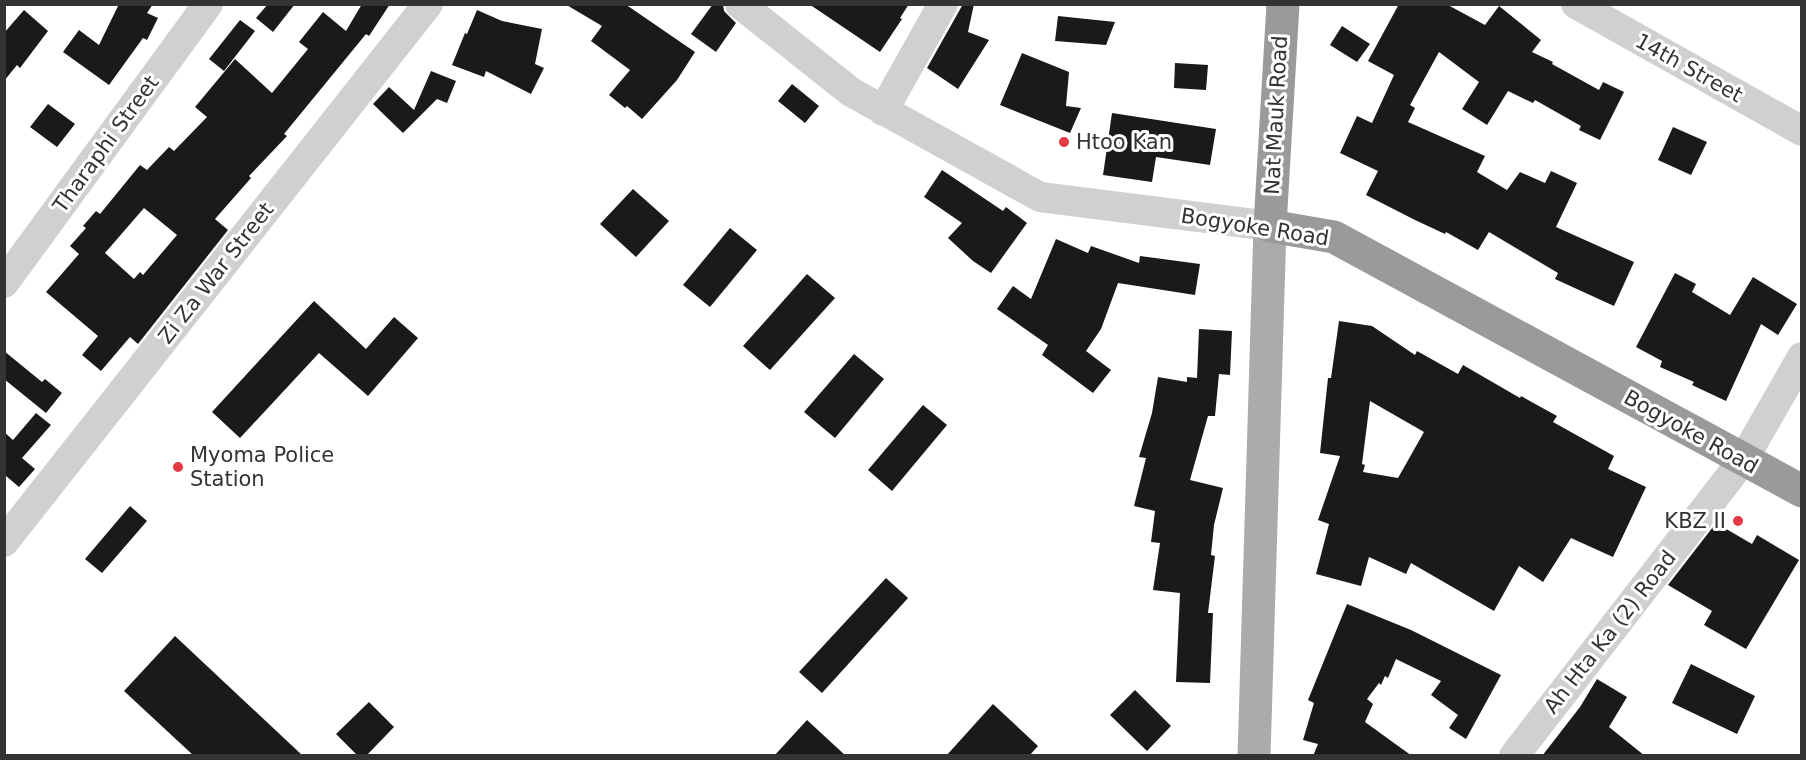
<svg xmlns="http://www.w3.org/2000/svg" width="1806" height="760" viewBox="0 0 1806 760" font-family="'DejaVu Sans',sans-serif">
<rect width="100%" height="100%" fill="#fff"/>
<g fill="#1a1a1a" fill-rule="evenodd">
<polygon points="119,4 153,4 147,13 158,18 147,40 143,38 109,85 63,52 79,30 99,45"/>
<polygon points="268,4 295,4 273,32 256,18"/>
<path d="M362 4H390L369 36 366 34 284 134 287 136 249 176 251 178 215 219 228 230 138 344 130 337 101 371 82 355 98 336 46 292 79 254 70 246 86 228 83 226 96 211 100 214 140 165 147 170 169 147 174 151 207 117 195 107 235 59 272 93 308 49 299 42 323 12 346 31ZM144 208 177 235 143 275 140 272 134 279 105 253Z"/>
<polygon points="565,4 625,4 695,52 677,80 642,119 627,106 625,108 609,95 630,70 591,41 602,26"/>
<polygon points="713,4 723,4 724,11 736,23 716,52 691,34"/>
<polygon points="809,4 909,4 900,18 902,19 880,52"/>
<polygon points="963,4 974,4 968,32 989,40 958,89 927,68"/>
<polygon points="1399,4 1446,4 1485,25 1499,6 1541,40 1532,52 1553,62 1552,64 1599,90 1603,82 1624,92 1600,140 1579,130 1581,126 1535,100 1533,103 1508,91 1487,125 1462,109 1479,82 1439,52 1410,105 1415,108 1408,122 1485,156 1477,172 1507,190 1520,172 1545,183 1551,171 1577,183 1556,227 1634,262 1614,306 1555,279 1558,273 1489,232 1478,250 1446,232 1445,234 1415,220 1366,195 1378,171 1340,153 1357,116 1372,123 1394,75 1368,61"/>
<polygon points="24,10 48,31 20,68 17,65 4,81 4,33"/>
<polygon points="477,10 502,21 542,29 535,64 544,68 531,94 486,71 484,77 452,65 465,33 467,34"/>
<polygon points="1058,16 1115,22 1106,45 1055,41"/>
<polygon points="240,20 255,31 224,71 209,59"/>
<polygon points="1342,26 1370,44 1357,62 1330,45"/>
<polygon points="1022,53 1069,72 1066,106 1081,108 1070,133 1000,105"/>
<polygon points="1175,63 1208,65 1206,90 1174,88"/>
<polygon points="431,71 456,81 447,103 437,99 403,133 373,104 389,87 414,110"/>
<polygon points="792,84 819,106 805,123 778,101"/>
<polygon points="48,104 75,124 57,147 30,127"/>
<polygon points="1112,113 1216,129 1210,165 1156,157 1152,182 1103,175"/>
<polygon points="1673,127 1707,142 1691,175 1658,160"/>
<polygon points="942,170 1003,211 1006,207 1027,223 991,273 973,261 948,238 962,223 924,197"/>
<polygon points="633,189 669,221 636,257 600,224"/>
<polygon points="730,228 757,250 710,307 683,285"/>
<polygon points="1056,239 1088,253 1091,246 1139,263 1140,256 1200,264 1195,295 1118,283 1101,329 1086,351 1111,370 1093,393 1042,355 1048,345 997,309 1013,286 1031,299"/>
<polygon points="1675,273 1696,284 1692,292 1730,315 1753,277 1797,304 1778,335 1761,324 1726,401 1692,385 1694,382 1660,367 1662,361 1636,347"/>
<polygon points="807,274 835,298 770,370 743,346"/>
<polygon points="314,301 366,349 394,317 418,338 368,396 319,353 240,438 212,412"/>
<path d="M1339 321 1372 326 1415 355 1417 351 1458 374 1463 365 1520 398 1521 396 1557 416 1553 422 1614 456 1608 469 1646 487 1613 557 1571 538 1543 582 1519 566 1494 611 1411 563 1406 574 1369 557 1361 586 1316 574 1329 524 1318 520 1340 456 1320 453 1328 378H1331ZM1370 401 1424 432 1398 478 1363 472 1365 465 1362 464Z"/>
<polygon points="1199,329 1232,331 1230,375 1219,374 1215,416 1208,416 1190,480 1223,488 1214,525 1211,555 1215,556 1208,613 1213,613 1210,683 1176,682 1180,593 1153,590 1160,543 1151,542 1155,511 1134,506 1146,458 1139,457 1152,413 1158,377 1187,382 1187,377 1197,378"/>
<polygon points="4,351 42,382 45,379 62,393 46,413 4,379"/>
<polygon points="854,354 884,379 835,438 804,412"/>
<polygon points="923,405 947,425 892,491 868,470"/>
<polygon points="36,413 51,425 22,458 35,469 19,487 6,476 4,478 4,432 13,440"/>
<polygon points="130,506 147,521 102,573 85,559"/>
<polygon points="1716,523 1752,544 1757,535 1799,560 1746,649 1704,625 1712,611 1668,585"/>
<polygon points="886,578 908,598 822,693 799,672"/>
<polygon points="1347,604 1411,630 1501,675 1466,739 1449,728 1458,715 1431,695 1441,681 1396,659 1388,678 1385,676 1381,685 1379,683 1367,699 1373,704 1365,722 1412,756 1313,756 1318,744 1303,740 1314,703 1308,700"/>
<polygon points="175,636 303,756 194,756 124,691"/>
<polygon points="1691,664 1755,696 1737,734 1672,703"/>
<polygon points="1597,679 1627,697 1609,727 1645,756 1542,756 1580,707"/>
<polygon points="1135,690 1171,726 1147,751 1110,715"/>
<polygon points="369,702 394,727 366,756 358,756 336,734"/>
<polygon points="993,704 1038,746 1029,756 946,756"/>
<polygon points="807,720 846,756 774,756"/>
</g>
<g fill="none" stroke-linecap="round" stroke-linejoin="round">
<g stroke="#d0d0d0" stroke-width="30">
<polyline points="740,4 851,92 1040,197 1270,226"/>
<polyline points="1576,4 1802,131"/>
<polyline points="883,111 943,4"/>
<polyline points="4,283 208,4"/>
<polyline points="4,542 428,4"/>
<polyline points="1514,756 1743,460 1802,357"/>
</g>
<polyline stroke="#ababab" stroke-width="33" points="1254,756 1270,226"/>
<polyline stroke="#9a9a9a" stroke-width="33" points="1283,4 1270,226 1334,237 1802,491"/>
</g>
<g fill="#e63946" stroke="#fff" stroke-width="2">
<circle cx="1064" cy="142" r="6"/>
<circle cx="178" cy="467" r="6"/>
<circle cx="1738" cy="521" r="6"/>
</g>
<g text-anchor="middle" stroke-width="6" stroke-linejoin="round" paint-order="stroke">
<g font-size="21" fill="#333" stroke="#fff">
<text transform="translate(1689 68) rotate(29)" y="7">14th Street</text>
<text transform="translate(1276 115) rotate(-87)" y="7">Nat Mauk Road</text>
<text transform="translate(106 144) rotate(-54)" y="7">Tharaphi Street</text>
<text transform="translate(1255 227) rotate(9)" y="7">Bogyoke Road</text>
<text transform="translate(216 273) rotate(-52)" y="7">Zi Za War Street</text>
<text transform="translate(1691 432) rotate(29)" y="7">Bogyoke Road</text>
<text transform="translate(1610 632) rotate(-52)" y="7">Ah Hta Ka (2) Road</text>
</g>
<g font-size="21" fill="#333" stroke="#fff" text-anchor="start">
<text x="1076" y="149">Htoo Kan</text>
<text x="190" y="462">Myoma Police<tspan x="190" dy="24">Station</tspan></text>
<text x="1726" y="528" text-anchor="end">KBZ II</text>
</g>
</g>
<rect width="1806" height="760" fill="none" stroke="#333333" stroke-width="12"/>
</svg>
